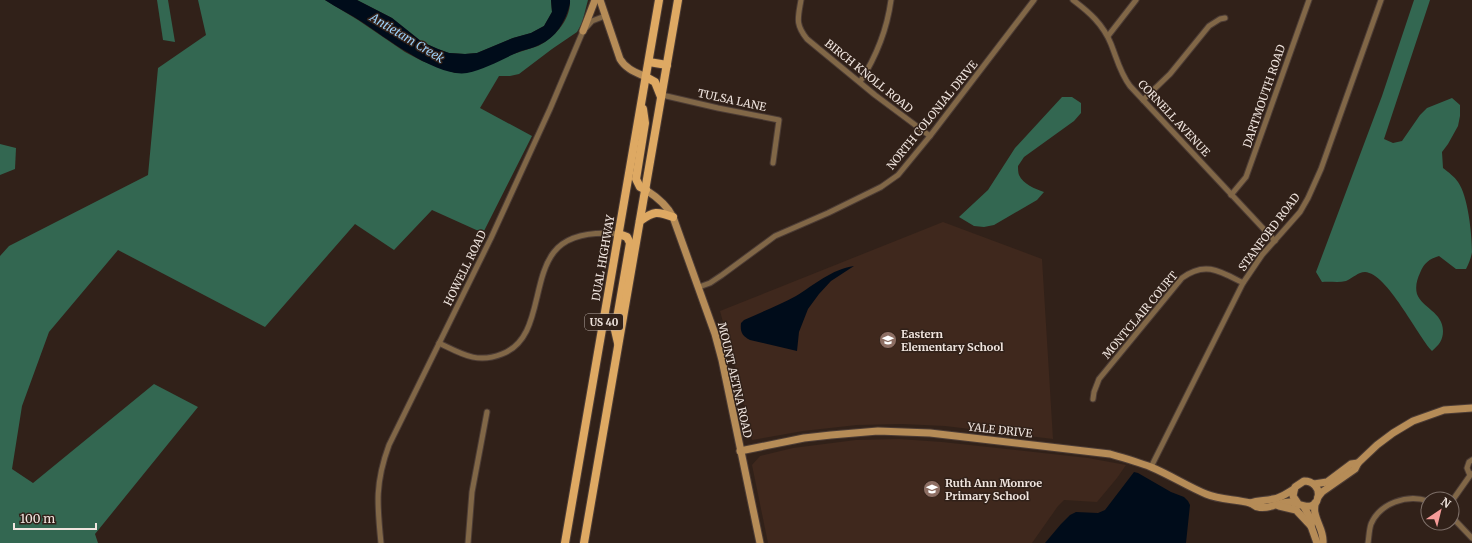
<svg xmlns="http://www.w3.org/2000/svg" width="1472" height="543" viewBox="0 0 1472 543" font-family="Merriweather,serif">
<rect width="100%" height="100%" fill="#312119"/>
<g fill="#3f281d">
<polygon points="943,222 1042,259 1053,439 945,426 902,424 857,425 803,431 752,440 733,358 720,311"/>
<polygon points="899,439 942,442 1088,458 1126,465 1117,478 1097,502 1064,500 1058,506 1032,543 768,543 752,465 760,456 793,448 856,440"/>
</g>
<g fill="#336751">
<polygon points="157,0 168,0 175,42 163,40"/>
<path d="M198 0H325L358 20 405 52 422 61 455 73 538 46C554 38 571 20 570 0H588L582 23 577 32 552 49 519 74 510 76H499L480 108 532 136 483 233 432 210 394 250 355 224 265 327 118 250 49 332 22 406 12 469 33 483 154 384 198 407 95 534 98 543H0V256L9 246 148 175 158 68 206 35Z"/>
<polygon points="357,0 551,0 552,12 544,26 531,33 513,38 477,53 465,54 449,53 438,49 422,42 392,18"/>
<path d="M1414 0H1430L1384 139 1393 143 1402 141 1420 115 1427 108 1452 98 1460 105V116L1458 126 1448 144 1442 152 1443 168C1448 172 1455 177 1458 182 1468 196 1472 234 1472 252 1471 258 1469 263 1466 269H1456L1439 256C1429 259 1424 263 1420 273 1417 279 1415 287 1417 294 1422 308 1443 312 1443 331 1443 340 1439 345 1432 351 1417 335 1387 273 1365 272 1358 272 1353 278 1346 281 1338 283 1330 281 1322 282L1316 272 1382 96Z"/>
<path d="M1062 97H1072L1081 103V113L1074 121 1024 157 1018 166C1018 168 1018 173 1019 175 1023 184 1035 189 1044 192L1037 200 994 225 984 227 974 226 959 217 988 190 1015 148Z"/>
<polygon points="0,144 16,148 15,169 0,175"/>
</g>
<g fill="#000c1a">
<path d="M325 0H357L392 18 422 42 438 49 449 53 465 54 477 53 513 38 531 33 544 26 552 12 551 0H570V3C566 21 556 38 539 45 533 48 527 49 521 51 504 58 486 69 467 73 438 78 386 38 362 22 350 14 337 8 325 0Z"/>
<path d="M854 266 831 281 819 294 808 309 799 332 797 351 750 340C742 336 740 332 741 323L744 320C761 312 780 305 796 296 814 285 832 269 854 266Z"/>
<polygon points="1134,472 1138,473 1171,492 1184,497 1188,501 1190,505 1186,543 1045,543 1061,524 1070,515 1076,512 1098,513 1105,510"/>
</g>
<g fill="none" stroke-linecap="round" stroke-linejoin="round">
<g stroke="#4c3c35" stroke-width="7">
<g id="street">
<path d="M801 0C798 18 795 24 807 39L875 95 930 136"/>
<path d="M1073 0C1089 12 1103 24 1111 44 1117 59 1120 73 1130 86L1275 241"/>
<polyline points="1108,36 1136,0"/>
<path d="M860 82C876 57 887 30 891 0"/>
<polyline points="662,95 718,108 779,120 773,163"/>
<polyline points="1143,100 1170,74 1209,26 1220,19 1225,18"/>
<polyline points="1231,195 1246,177 1309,0"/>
<polyline points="699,287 710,283 722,275 775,236 828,213 881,187 898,175 930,136 1034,0"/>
<path d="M439 343C462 354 477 364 502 354 542 339 531 281 554 252 569 233 597 232 619 234"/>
<path d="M1093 399 1094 392 1099 379 1182 278C1205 261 1220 271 1243 283"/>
<polyline points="1472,460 1469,462 1467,468 1469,473 1472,474"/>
<polyline points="1151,467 1243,283 1262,255 1300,212 1308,198 1321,169 1381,0"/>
<polyline points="1452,501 1471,474"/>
<polyline points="1452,517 1472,538"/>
<path d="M381 543C377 504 375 483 389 445L491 238 550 109 583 31 592 21 605 16"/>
<polyline points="468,543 472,492 487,412"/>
<path d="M1368 543C1369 537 1369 530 1371 524 1380 503 1407 494 1428 501"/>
</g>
</g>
<g stroke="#4c3c35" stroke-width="9">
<g id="secondary">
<path d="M600 0 620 59C626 69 635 72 646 77"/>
<polyline points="583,31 595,0"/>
<path d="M646 190C657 197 667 205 673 217L715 334 722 360 760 543"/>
<path d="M740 451 804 438 831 435 878 431 930 433 1110 454C1124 458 1138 462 1151 467 1170 475 1187 486 1206 494 1220 500 1235 499 1250 503 1253 504 1255 507 1258 507 1270 510 1280 501 1291 502 1300 504 1315 513 1318 497 1320 487 1312 481 1304 481L1295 487 1293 496 1299 505"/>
<polyline points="1314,484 1327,482 1351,464 1358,463"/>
<polyline points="1318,497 1322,492 1355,469 1358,463 1377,445 1393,433 1413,421 1444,410 1472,408"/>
<path d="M1250 503C1259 500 1264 501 1273 499 1281 498 1287 493 1294 489"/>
<path d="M1315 503C1315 506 1314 510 1315 513 1317 524 1324 531 1323 543"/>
<polyline points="1279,506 1296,510 1311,526"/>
<polyline points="1304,507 1312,521 1311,526 1317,543"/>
</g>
</g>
<g stroke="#4c3c35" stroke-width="10">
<g id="primary">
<polyline points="649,62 667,65"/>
<polyline points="646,77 655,82 661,97"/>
<polyline points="643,109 645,123 636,179 640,187 646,190"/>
<path d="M640 221C654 211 657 211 673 217"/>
<polyline points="618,343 615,330 630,243 627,237 619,234"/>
<polyline points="565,543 659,0"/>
<polyline points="584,543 678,0"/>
</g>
</g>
<use href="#street" stroke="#816747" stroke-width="5"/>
<use href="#secondary" stroke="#b68c57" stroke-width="7"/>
<use href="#primary" stroke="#dea963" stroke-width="8"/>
</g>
<defs>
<g id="school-disc" transform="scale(0.9)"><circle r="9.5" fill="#8d6e63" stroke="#312119"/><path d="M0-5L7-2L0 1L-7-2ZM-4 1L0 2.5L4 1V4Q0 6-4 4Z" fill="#fff"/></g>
</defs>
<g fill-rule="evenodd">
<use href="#school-disc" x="888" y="340"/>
<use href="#school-disc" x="932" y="489"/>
</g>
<g text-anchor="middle" stroke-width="3" stroke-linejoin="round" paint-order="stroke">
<rect fill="#312119" stroke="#b7aaa4" stroke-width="1" x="585" y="314" width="38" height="16" rx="3"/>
<g font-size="10" font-weight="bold" fill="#f0e5df">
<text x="604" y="326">US 40</text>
</g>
<g font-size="11" fill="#f0e5df" stroke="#312119">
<text transform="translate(869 76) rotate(39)" y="4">BIRCH KNOLL ROAD</text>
<text transform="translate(1264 96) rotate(-71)" y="4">DARTMOUTH ROAD</text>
<text transform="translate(732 100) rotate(12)" y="4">TULSA LANE</text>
<text transform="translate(932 115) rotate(-51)" y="4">NORTH COLONIAL DRIVE</text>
<text transform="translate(1174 118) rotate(47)" y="4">CORNELL AVENUE</text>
<text transform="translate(1269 232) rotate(-53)" y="4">STANFORD ROAD</text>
<text transform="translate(603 258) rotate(-80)" y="4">DUAL HIGHWAY</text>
<text transform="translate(465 268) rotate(-64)" y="4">HOWELL ROAD</text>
<text transform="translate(1140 315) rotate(-50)" y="4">MONTCLAIR COURT</text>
<text transform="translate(735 380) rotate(77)" y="4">MOUNT AETNA ROAD</text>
<text transform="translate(1000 430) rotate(6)" y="4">YALE DRIVE</text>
</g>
<g font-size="11" font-weight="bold" fill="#f0e5df" stroke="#312119" text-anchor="start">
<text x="901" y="338">Eastern<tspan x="901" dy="13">Elementary School</tspan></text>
<text x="945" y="487">Ruth Ann Monroe<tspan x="945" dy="13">Primary School</tspan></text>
</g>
<g font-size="12" font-style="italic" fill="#9dd0f8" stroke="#312119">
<text transform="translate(407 38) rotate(31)" y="4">Antietam Creek</text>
</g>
</g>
<g transform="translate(1440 511) rotate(35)"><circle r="19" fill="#312119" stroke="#7d6f68"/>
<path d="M0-3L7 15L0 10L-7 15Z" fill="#f59b98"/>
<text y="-6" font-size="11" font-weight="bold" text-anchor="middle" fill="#f0e5df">N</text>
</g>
<path d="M14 523v6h82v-6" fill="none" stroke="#f0e5df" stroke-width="2"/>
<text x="20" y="523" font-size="12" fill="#f0e5df" stroke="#312119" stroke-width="3" paint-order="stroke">100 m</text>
</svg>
